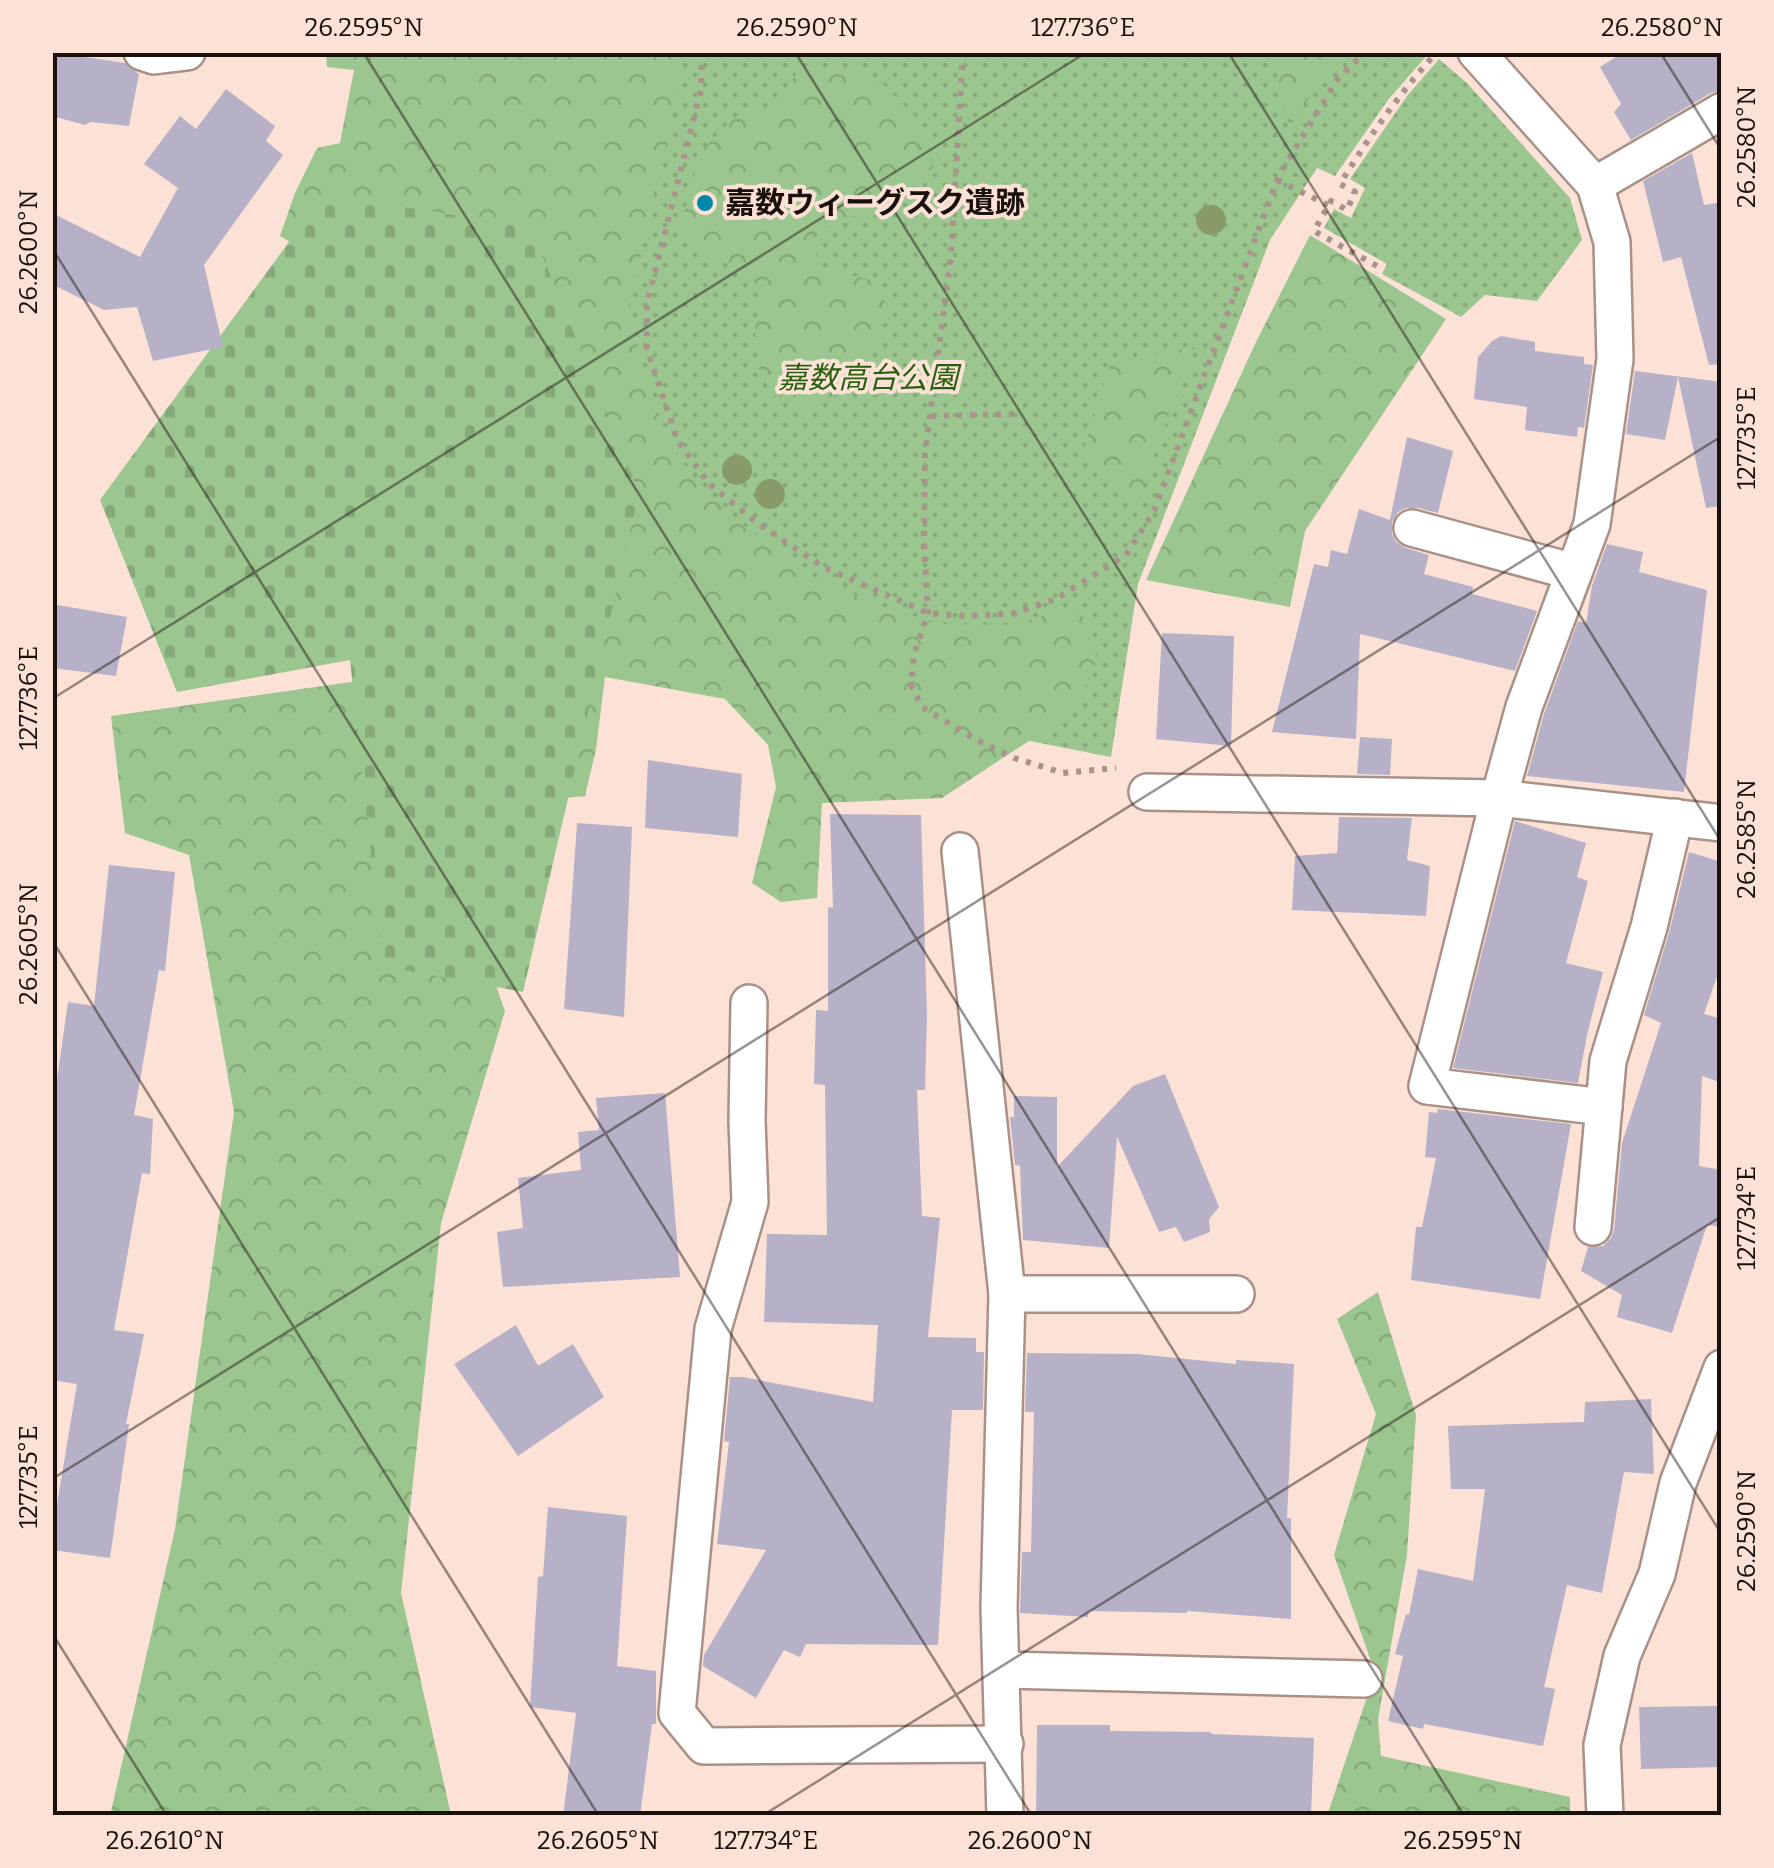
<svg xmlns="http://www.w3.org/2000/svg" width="1774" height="1868" viewBox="0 0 1774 1868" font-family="Bitter,'Noto Sans JP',serif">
<defs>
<pattern id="grass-dots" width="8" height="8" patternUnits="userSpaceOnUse" patternTransform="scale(2.5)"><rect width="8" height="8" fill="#9cc68f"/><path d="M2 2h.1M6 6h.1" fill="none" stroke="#86a97a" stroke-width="1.8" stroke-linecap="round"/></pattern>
<pattern id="forest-crowns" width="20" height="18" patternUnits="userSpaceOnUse" patternTransform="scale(2.5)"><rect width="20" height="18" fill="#9cc68f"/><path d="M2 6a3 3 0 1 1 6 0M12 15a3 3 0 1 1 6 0" fill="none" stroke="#86a97a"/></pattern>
<pattern id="cemetery-stones" width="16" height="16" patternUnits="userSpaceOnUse" patternTransform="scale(2.5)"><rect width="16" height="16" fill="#9cc68f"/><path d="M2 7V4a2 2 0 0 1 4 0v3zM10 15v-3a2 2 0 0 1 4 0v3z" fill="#86a97a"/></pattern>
</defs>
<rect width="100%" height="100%" fill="#fce2d6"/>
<g fill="url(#grass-dots)">
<polygon points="473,53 1429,53 1388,100 1335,176 1317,168 1270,240 1138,584 1111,757 444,626"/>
<polygon points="1439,59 1467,83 1570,198 1582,240 1537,301 1485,295 1461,317 1382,274 1387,264 1324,228 1334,209 1351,218 1365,188 1350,179 1407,96"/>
</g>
<g fill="url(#forest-crowns)">
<polygon points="326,53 679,53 679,86 630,306 639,352 668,443 702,488 747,528 815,578 885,608 944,624 1012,625 1068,609 1089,620 1097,661 1078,703 1044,731 942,798 822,803 817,898 781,902 752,883 776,787 768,745 725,699 605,677 596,749 585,796 506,804 309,253 280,236 295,193 317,148 340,143 354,70 327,67"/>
<polygon points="1275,53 1344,53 1330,66 1289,128 1273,58"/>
<polygon points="837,65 880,81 915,116 939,159 914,191 877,215 843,217 810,235 820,267 870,280 890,309 869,359 839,393 805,408 773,395 760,371 755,331 761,295 747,266 702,260 680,228 701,152 732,119 773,106 796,74"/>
<polygon points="1310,235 1446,319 1305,531 1290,607 1146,580 1256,342"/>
<polygon points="1195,347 1134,508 1082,455 1111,362"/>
<polygon points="386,677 505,1011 441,1223 401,1593 451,1815 110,1816 175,1529 234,1112 189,855 125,833 111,716"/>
<polygon points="1378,1292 1416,1415 1407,1555 1378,1719 1381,1756 1570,1797 1570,1815 1327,1816 1375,1673 1334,1555 1376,1414 1337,1319"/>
</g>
<polygon fill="url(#cemetery-stones)" points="324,194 531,228 639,493 523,992 383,966 350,660 177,692 100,500"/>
<g fill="#b7b1c7">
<polygon points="52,52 125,63 139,74 129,126 91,122 85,125 52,116"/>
<polygon points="1624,52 1722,52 1722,90 1711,93 1631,140 1614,112 1621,104 1600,67"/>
<polygon points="226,89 275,126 266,141 283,155 204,265 223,347 153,361 137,307 104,310 52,284 52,213 140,257 178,188 144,164 180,116 196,129"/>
<polygon points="1692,153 1704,205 1722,202 1722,364 1709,365 1681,257 1663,262 1643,181"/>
<polygon points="1501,336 1535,342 1535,351 1584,357 1584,364 1593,365 1584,428 1578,427 1577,437 1525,430 1527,407 1474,399 1478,357 1492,341"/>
<polygon points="1635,371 1722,382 1722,506 1706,508 1678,377 1665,440 1626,434"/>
<polygon points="1407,437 1453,451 1438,513 1418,508 1406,508 1398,512 1392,522 1392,534 1396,542 1406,548 1429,555 1424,574 1473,587 1472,594 1537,611 1515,671 1360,634 1356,739 1272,732 1314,564 1328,567 1331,550 1347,554 1359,509 1390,520"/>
<polygon points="1607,544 1643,552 1639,572 1707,590 1684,792 1527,776 1544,714 1578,621 1586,623 1592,586"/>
<polygon points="52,604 127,617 116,676 52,668"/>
<polygon points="1162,633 1234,636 1231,746 1156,739"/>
<polygon points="1360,737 1392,739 1390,775 1357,774"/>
<polygon points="648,760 742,774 738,837 645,828"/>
<polygon points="830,814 921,815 927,1016 925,1090 917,1090 922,1216 940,1218 928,1337 976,1338 976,1352 984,1352 983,1410 952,1410 938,1645 806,1644 800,1657 784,1650 756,1698 703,1666 704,1655 766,1550 717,1544 729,1442 724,1441 730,1377 743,1377 873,1402 878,1325 764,1322 767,1234 827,1235 825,1085 814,1084 816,1010 828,1011 828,907 833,908"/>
<polygon points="1339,817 1412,818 1407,860 1430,866 1426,916 1292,910 1295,856 1337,853"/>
<polygon points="1515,821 1586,843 1577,877 1588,881 1566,963 1603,972 1587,1035 1578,1083 1453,1068"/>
<polygon points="577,823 632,827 624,1017 564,1009"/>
<polygon points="1689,852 1722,862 1722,962 1704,1014 1722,1019 1722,1083 1702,1076 1699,1166 1722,1170 1722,1227 1707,1225 1672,1333 1617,1317 1622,1295 1581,1271 1588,1247 1603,1246 1611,1238 1614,1230 1622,1143 1661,1023 1644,1015 1669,933"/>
<polygon points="109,865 175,872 165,971 159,970 134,1115 153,1119 150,1174 142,1173 114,1330 144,1334 126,1424 129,1424 110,1558 52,1550 52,1535 77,1384 52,1380 52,1115 68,1002 94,1006"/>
<polygon points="1165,1074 1219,1207 1209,1219 1210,1232 1184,1242 1176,1227 1159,1232 1117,1137 1109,1248 1023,1240 1020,1166 1015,1165 1010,1117 1014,1117 1014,1096 1057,1097 1057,1167 1133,1086"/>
<polygon points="665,1093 680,1277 503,1287 497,1232 523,1228 518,1178 581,1170 578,1132 599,1130 596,1098"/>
<polygon points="1438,1109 1571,1124 1540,1299 1411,1280 1416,1227 1422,1227 1436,1158 1425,1157 1429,1112 1437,1113"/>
<polygon points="516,1325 538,1366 573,1344 604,1397 518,1456 454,1364"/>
<polygon points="1027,1353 1137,1354 1236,1364 1236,1360 1294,1364 1287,1518 1291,1518 1291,1619 1187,1611 1187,1613 1089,1611 1088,1617 1020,1613 1022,1552 1031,1552 1034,1412 1025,1412"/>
<polygon points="1651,1399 1654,1474 1624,1472 1602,1593 1567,1585 1544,1687 1555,1689 1543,1746 1424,1724 1423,1729 1388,1721 1403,1656 1395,1654 1406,1614 1409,1615 1418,1569 1473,1581 1485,1489 1451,1489 1448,1426 1584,1422 1585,1402"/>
<polygon points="548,1507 627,1516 617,1666 656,1671 656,1724 652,1724 640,1816 563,1816 576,1713 530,1707 538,1577 543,1576"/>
<polygon points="1722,1706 1722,1767 1641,1769 1639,1707"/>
<polygon points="1037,1725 1110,1725 1110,1731 1211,1732 1211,1734 1314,1738 1311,1816 1036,1816"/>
</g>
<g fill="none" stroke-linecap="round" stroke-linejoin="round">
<g stroke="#a99187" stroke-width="40">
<g id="minor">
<polyline points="142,52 154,56 187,52"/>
<polyline points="1476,52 1595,185 1722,111"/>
<polyline points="1595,185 1612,242 1615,359 1592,524 1524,707 1499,798 1427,1086 1604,1107"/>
<polyline points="1412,528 1574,572"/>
<polyline points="1147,792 1499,798 1722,823"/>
<polyline points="960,851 1007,1294 999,1608 1005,1816"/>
<polyline points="749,1003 747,1121 750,1202 713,1329 677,1713 704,1746 1005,1744"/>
<polyline points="1593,1227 1608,1061 1649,927 1675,817"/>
<polyline points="1007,1294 1236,1294"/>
<polyline points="1002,1670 1364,1679"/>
<polyline points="1605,1816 1602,1745 1622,1656 1657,1574 1678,1483 1722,1368"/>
</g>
</g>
<g stroke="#a8948b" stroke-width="6" stroke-dasharray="5 8" stroke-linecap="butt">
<polyline points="702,52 701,90 647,304 647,349 677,439 708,483 757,523 825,568 928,613 967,616 1014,613 1056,599 1126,555 1154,511 1279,175 1337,80 1365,52"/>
<polyline points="963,52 951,256 925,453 924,544 928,613 914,655 911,685 922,707 977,740 1014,758 1063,773 1116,768"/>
<polyline points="1277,180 1328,205"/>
<path d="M1377 266 1314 231 1331 201 1347 210 1355 192 1340 184C1369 137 1399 94 1436 53"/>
<polyline points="931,416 1014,414"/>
</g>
<use href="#minor" stroke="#fff" stroke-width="35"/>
</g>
<g fill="#879a68">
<circle cx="1211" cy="220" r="15"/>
<circle cx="737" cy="470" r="15"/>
<circle cx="770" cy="494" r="15"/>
</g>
<path fill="none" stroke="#1a110d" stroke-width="2.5" stroke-opacity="0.45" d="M363 52 1464 1816M795 52 1722 1535M1228 52 1722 843M1660 52 1722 151M52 248 1032 1816M52 699 1087 52M52 940 599 1816M52 1479 1722 436M52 1633 167 1816M762 1816 1722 1216"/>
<circle fill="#0187a9" stroke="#fce2d6" stroke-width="4" cx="705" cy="203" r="10"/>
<g text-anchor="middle" stroke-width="8" stroke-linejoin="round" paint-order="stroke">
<g font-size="30" font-weight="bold" fill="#1a110d" stroke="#fce2d6" text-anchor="start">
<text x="725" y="213">嘉数ウィーグスク遺跡</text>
</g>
<g font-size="30" font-style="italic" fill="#285f0e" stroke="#fce2d6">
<text x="868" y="388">嘉数高台公園</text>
</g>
</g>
<rect width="1774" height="1868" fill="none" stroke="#fce2d6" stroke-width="110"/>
<rect x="55" y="55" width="1664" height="1758" fill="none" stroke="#1a110d" stroke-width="4"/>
<g font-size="25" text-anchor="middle" fill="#1a110d">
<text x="364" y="36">26.2595°N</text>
<text x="797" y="36">26.2590°N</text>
<text x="1083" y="36">127.736°E</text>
<text x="1662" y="36">26.2580°N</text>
<text transform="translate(1746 147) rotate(-90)" y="9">26.2580°N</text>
<text transform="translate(28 252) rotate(-90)" y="9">26.2600°N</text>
<text transform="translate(1746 438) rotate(-90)" y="9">127.735°E</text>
<text transform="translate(28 698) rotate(-90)" y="9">127.736°E</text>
<text transform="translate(1746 839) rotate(-90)" y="9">26.2585°N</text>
<text transform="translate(28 944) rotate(-90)" y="9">26.2605°N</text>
<text transform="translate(1746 1218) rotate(-90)" y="9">127.734°E</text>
<text transform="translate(28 1477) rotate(-90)" y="9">127.735°E</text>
<text transform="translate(1746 1531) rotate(-90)" y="9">26.2590°N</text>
<text x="165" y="1849">26.2610°N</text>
<text x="598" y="1849">26.2605°N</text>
<text x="766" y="1849">127.734°E</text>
<text x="1030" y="1849">26.2600°N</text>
<text x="1463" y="1849">26.2595°N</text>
</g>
</svg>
